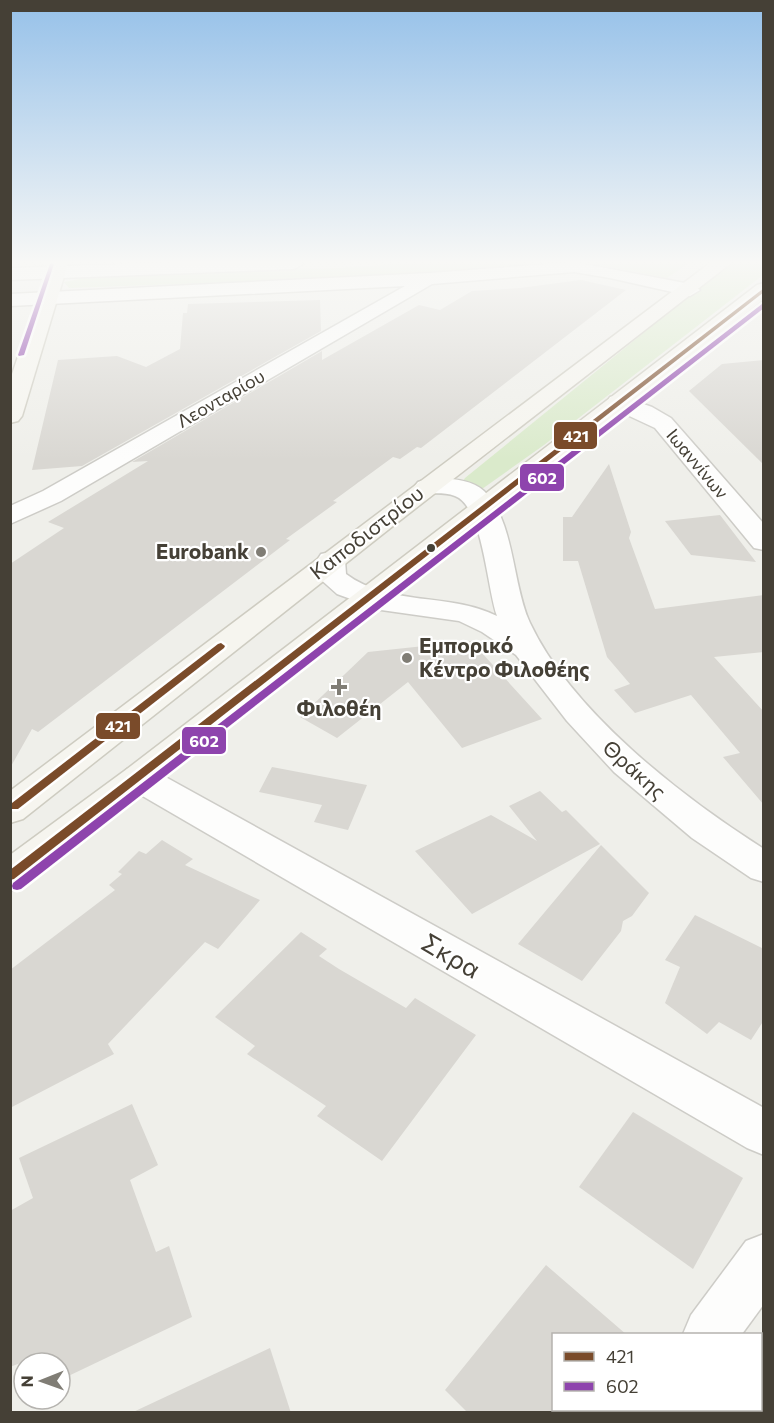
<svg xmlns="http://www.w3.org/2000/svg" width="774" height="1423" viewBox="0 0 774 1423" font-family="Commissioner,sans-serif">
<rect width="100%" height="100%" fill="#efefea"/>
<g fill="#daeacb">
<polygon points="456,260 537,260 530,266 399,276 69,288 64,282 85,278 339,268"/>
<polygon points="573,260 693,260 667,278"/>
<polygon points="733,260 763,260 763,275 544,445 482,489 467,488 461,484 465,478"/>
<polygon points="763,1342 763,1412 718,1412 720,1410 760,1410 760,1346"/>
</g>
<g fill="#d9d7d2">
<polygon points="581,280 626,290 421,448 417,447 400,459 393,457 333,501 337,502 286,539 290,540 38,732 32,729 10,768 10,564 64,528 48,522 148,461 132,462 322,351 322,360 419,305 440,310 472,291 520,288"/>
<polygon points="320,300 321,331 82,466 32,470 58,360 117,356 146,367 180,349 183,313 187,313 188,304"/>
<polygon points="764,360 764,465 689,391 722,364"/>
<polygon points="609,464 631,532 629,538 655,609 764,595 764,652 714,657 764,712 764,805 723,757 740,753 691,695 635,713 614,690 630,684 607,657 578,561 563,561 563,517 572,517"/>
<polygon points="720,515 756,562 691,555 665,521"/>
<polygon points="471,641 542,719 462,748 408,682 337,738 300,717 368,652"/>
<polygon points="272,767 367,785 348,830 314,822 322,805 259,792"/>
<polygon points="540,791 562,812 566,810 600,844 472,914 415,851 491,815 537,841 509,806"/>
<polygon points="162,840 193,859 185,865 260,900 218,949 205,942 108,1044 114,1054 10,1108 10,970 115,890 109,885 122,874 118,872 139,851 146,854"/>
<polygon points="601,845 649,893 632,916 623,921 621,931 582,981 518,944"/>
<polygon points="695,915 764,949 764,1020 751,1040 719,1022 707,1034 665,1003 680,967 665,960"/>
<polygon points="301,932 327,949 319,956 339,969 406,1008 415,998 476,1035 382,1161 317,1116 326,1106 247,1054 255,1046 215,1017"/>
<polygon points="132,1104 158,1165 130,1180 156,1252 169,1246 192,1317 60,1380 60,1363 24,1363 24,1366 23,1362 10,1367 10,1211 33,1198 19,1158"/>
<polygon points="633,1112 743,1178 693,1269 579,1187"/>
<polygon points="546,1265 627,1335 554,1335 554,1413 468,1413 445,1390"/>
<polygon points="270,1348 291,1413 131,1413"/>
</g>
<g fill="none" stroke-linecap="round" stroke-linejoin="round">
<g stroke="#cdccc7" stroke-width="3">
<g id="street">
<polygon points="240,260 301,260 303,264 294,269 10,280 10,268"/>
<polygon points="574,262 690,284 700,290 690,296 610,278 574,272 432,284 61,501 10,524 10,506 43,491 405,286 10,306 10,294 430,273"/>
<polygon points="618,395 652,407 671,418 764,524 764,550 754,548 655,428 610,407 607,402 610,397"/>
<path d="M427 479C445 478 470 478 484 491 515 521 512 585 530 623 572 712 682 797 764 849V882L751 878 692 838 614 772 567 721 516 655 482 632 459 621 381 610 337 594 318 577 317 560 321 554 331 552 341 554 345 560 346 574C390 607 449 592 497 616 487 589 483 506 455 496 443 491 430 495 418 492L414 487 418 482Z"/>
<polygon points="139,766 151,769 764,1108 764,1155 747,1148 127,787 121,778 127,769"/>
<polygon points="764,1234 764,1304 742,1334 683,1334 691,1315 746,1241"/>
<polygon points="629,1410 686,1410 685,1412 628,1412"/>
</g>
</g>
<g stroke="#ceccc1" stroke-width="3">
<g id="secondary">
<polygon points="51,260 69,260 22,416 18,421 10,423 10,380"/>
<polygon points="714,260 735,260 398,522 23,819 10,823 10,791"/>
<polygon points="764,283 764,299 24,886 10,891 10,855 127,769 757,285"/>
</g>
</g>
<use href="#street" fill="#fdfdfc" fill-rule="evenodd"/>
<use href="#secondary" fill="#f6f5ef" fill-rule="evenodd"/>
<g stroke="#fff" stroke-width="5">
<g id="bus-1">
<polygon points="764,288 764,292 14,879 10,880 10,870"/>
<polygon points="221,643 225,646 224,648 18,809 12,809 12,803 218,644"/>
</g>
</g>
<g stroke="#fff" stroke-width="5">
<g id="bus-2">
<polygon points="52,263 54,264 24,355 19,356 18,355 50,264"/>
<polygon points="762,304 764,304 764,308 21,889 17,890 13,889 12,886 13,883"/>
</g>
</g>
<use href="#bus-1" fill="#7a4b2a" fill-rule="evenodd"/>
<use href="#bus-2" fill="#8e44ad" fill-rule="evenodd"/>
</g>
<linearGradient id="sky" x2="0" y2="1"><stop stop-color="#96c1e9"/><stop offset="0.57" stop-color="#f8f8f6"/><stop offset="1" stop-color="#f8f8f6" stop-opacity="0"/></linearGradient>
<rect width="774" height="460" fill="url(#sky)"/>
<circle fill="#454036" stroke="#fff" stroke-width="2" cx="431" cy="548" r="5"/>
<g fill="#807d75" stroke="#fff" stroke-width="2">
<circle cx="261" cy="552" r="6"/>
<circle cx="407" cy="658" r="6"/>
<path d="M336 678h6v6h6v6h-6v6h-6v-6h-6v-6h6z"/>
</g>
<g text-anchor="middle" stroke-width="4.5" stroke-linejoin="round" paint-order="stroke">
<g font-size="18" fill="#454036" stroke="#fff">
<text transform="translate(221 399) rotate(-30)" y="6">Λεονταρίου</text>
<text transform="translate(697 464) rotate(50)" y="6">Ιωαννίνων</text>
</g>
<g font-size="21" fill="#454036" stroke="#fff">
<text transform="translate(367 533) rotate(-38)" y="7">Καποδιστρίου</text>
<text transform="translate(634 770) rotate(42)" y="7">Θράκης</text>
</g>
<g font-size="21" font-weight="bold" fill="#454036" stroke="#fff" text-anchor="end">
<text x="249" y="559">Eurobank</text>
<text x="419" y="653" text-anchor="start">Εμπορικό<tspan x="419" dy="24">Κέντρο Φιλοθέης</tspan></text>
<text x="339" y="716" text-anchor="middle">Φιλοθέη</text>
</g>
<g font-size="26" fill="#454036" stroke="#fff">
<text transform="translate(451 956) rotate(30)" y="9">Σκρα</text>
</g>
</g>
<g stroke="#fff" stroke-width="2">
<rect x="553" y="421" width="45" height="29" rx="6" fill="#7a4b2a"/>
<rect x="519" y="463" width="46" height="29" rx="6" fill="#8e44ad"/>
<rect x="95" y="712" width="46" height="28" rx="6" fill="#7a4b2a"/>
<rect x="181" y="726" width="46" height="29" rx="6" fill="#8e44ad"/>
</g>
<g font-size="16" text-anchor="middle" font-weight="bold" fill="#fff">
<text x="576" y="442">421</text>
<text x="542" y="484">602</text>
<text x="118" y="732">421</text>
<text x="204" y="747">602</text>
</g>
<rect width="774" height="1423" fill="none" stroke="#454036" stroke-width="24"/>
<rect x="552" y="1333" width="210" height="78" fill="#ffffff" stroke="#b5b3af" stroke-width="1.5"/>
<rect x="564" y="1352" width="30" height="9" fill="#7a4b2a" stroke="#b5b3af" stroke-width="1.5"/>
<text x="606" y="1363" font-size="18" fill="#454036">421</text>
<rect x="564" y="1382" width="30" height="9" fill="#8e44ad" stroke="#b5b3af" stroke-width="1.5"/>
<text x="606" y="1393" font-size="18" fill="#454036">602</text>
<g transform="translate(42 1381) rotate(269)"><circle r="28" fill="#ffffff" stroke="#b5b3af" stroke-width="1.5"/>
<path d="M0-4.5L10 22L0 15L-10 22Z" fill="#807d75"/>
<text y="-9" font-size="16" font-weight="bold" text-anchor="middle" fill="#454036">N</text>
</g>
</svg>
